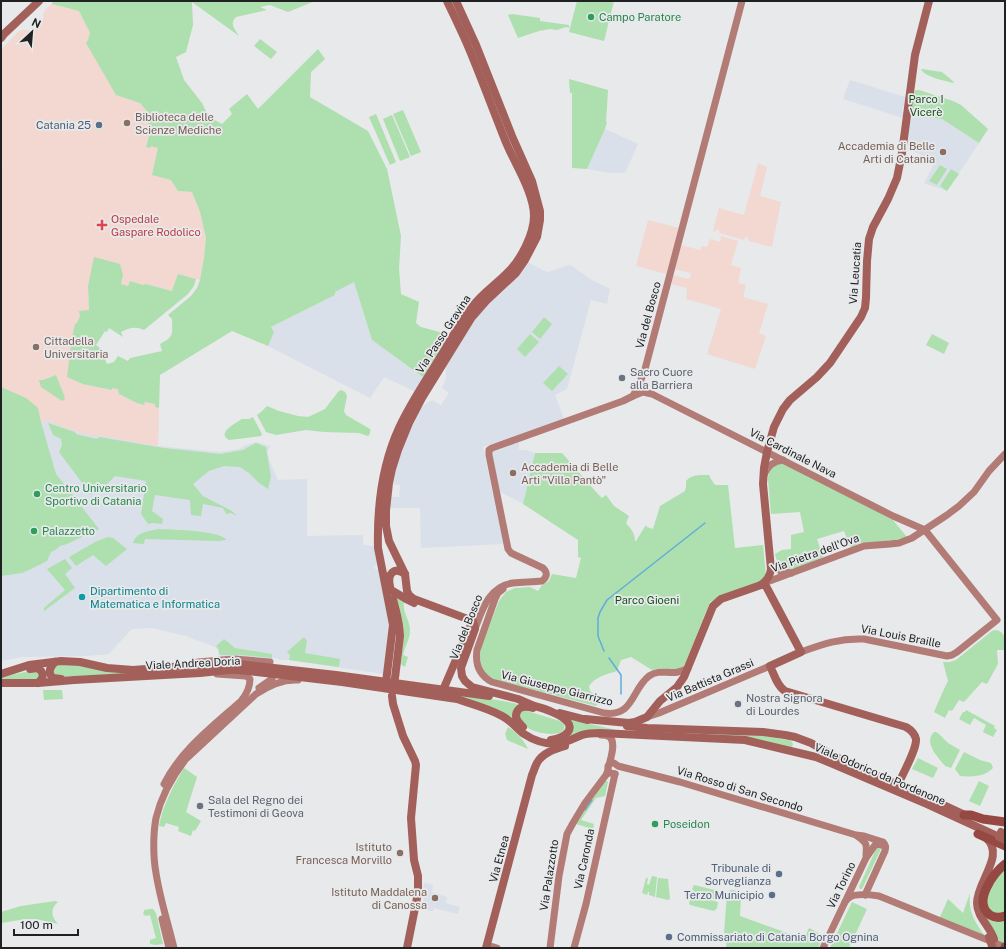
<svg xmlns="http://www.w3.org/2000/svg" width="1006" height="949" viewBox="0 0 1006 949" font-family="'Public Sans',sans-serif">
<rect width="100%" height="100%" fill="#e7e9eb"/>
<g fill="#d9e0e9">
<polygon points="52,4 178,274 94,257 88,286 72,338 155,407 159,408 158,446 220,452 239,449 246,445 256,442 271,446 269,448 267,453 270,462 278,480 307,479 307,536 363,535 363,545 374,546 377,565 374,566 375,569 379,570 389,627 383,674 289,660 279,660 279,659 274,658 272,659 257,658 221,657 219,655 218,650 215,647 186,636 152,628 132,629 129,632 109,654 86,656 22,657 1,661 1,170 2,170 3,165 1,164 1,50 19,31 25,30 34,32 36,25 33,24 34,21 37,22 38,19 43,20 44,17 43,14 46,9"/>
<polygon points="850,80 905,97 904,107 903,107 902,111 903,112 903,118 843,99"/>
<polygon points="911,116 942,119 979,143 947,191 924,183 935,162 920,156 920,154 907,149 910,122 912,118"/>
<polygon points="605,129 638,144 625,173 611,173 587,169"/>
<polygon points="527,262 547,272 555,270 566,266 570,265 585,275 588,278 610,289 607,304 591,300 567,389 555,395 564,419 483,447 492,490 492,493 494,494 504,544 421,548 420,508 389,508 390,497 399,497 400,485 391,484 401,450 419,409 432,400 441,405 449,393 442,388 446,378 446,366 475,318"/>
<polygon points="354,282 372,340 423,377 414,391 384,377 370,398 268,346 274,332 271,327 335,295 334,292"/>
<polygon points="519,441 519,450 527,450 535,453 523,504 499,491 492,456 494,451 513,443 514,445"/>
<polygon points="423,882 433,885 432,892 447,897 446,903 460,907 458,914 434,908 433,911 422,910 424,899 424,892 425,891 424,890 423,885 424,885 425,883"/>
</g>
<g fill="#f2d8d1">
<polygon points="52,4 79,11 90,33 88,40 116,94 140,103 146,110 150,132 146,146 151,145 158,148 171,180 178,191 192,192 200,212 206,238 204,258 200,280 178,274 173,291 146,284 143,285 130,281 128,286 121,284 88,286 89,311 80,316 77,323 67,377 83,384 111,390 112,387 119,389 145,402 155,404 155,407 159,408 158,446 97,435 96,436 77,433 76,430 67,429 49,421 41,422 38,408 26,398 1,387 1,170 2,170 3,165 1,164 1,50 19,31 25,30 34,32 36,25 33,24 34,21 37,22 38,19 43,20 44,17 43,14 46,9"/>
<polygon points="758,163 767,167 760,196 781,202 772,247 749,241 748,238 745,237 744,240 719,233 719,230 717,229 715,232 713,231 719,208 744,215"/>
<polygon points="648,220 679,228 666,274 636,266"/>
<polygon points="721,236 738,241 731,265 741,268 738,283 746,285 743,297 768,304 759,333 766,336 755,369 707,354 721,309 686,299 687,288 671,284 673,275 689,279 691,275 691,273 674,269 681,245 700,250 702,246 707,247 710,239 720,242"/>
</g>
<g fill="#aedfae">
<path d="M53 1H315L288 12 270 5 260 7 267 10 236 17C229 24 235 29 239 36L192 2 193 25 186 52 176 57 184 80 202 103 209 117 222 124 232 114 229 109 247 94 258 109 318 49 325 59 311 72 310 97 368 131 387 169 401 236 399 269 401 294 419 302 416 323 421 327 447 334 446 336 447 338 423 377 372 340 354 282 335 292V295L271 327 274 332 268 346 232 331 160 375 159 408 155 407V404L145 402 144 405 137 403 119 394 118 389 112 388V390L83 384 67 377 72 338 75 324 77 323 80 316 79 311 89 310 88 286 94 257 120 264 123 275 121 284 128 286 130 281 143 285 146 284 172 291 178 274 196 279 194 286 188 294 144 330C135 326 129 328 121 332L123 337 109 328 107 332 105 331 96 345 100 348 107 364 114 362 118 356 128 361 130 358 162 351 160 344C175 337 172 333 172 319L168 315 191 296 197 288 200 280 204 258 206 238 200 212 192 192 178 191 171 180 152 175 158 148 151 146 150 148 146 147 150 132 146 110 140 103 116 95 86 43 88 40 90 33 79 11 52 4Z"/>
<polygon points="577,1 614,1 604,41 569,32"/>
<polygon points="512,14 540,18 540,21 569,25 569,28 566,27 557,30 550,29 539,31 518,38 508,15"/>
<polygon points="260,39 277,52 271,59 254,46"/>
<path d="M922 69 942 72 954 82 953 83C943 80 928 78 921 70Z"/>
<polygon points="569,79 608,90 606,122 607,122 605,129 587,169 572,168 572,93 570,93"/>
<polygon points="916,90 919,90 953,101 961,105 988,129 979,143 942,119 911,116 914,93"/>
<polygon points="403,110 421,152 411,156 393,114"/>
<polygon points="376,114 396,162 390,165 369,117"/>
<polygon points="392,115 410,157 400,161 383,119"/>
<polygon points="940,165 947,169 937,185 929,181"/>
<polygon points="951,169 959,174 947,191 940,186"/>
<polygon points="544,317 552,324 540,339 532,332"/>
<polygon points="530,334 539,342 525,357 517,349"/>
<polygon points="932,334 949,343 944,354 926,345"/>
<polygon points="559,366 568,374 552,391 543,383"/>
<polygon points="56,375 64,395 65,399 62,401 41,387 39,380 43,380"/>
<polygon points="1,387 26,398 38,408 41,422 56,474 99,529 67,544 60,546 55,550 51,552 47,561 31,569 22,573 1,576"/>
<path d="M341 390 345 392 347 396 344 411 346 415 370 429C371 430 370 435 368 436L359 433 324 432 306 430 276 435 266 432 257 415 261 412 267 406 279 411 298 416 308 417 325 409 338 392Z"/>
<path d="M253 417 262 434 261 436 229 440C216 433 236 423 242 419H249Z"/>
<polygon points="48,423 75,432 76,434 97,439 99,437 164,448 220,454 243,450 256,443 266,447 271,477 268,489 259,483 249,473 240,467 224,466 209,471 193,484 203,496 232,511 237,516 231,513 226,514 223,508 203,504 201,516 191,515 190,500 155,495 152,511 163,519 162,524 153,523 148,524 141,514 146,481 115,476 105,486 102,484 91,495 59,452 62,445 61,439 53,435"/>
<path d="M535 453H562L596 492 602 498 606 495 614 506 629 516 626 523C631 529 635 533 635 541H636L646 525 647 527 653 529 660 506 685 491 686 487V481C692 474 700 475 709 475L711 479 715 485H728L735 548 763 545 766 576 760 582 717 598 710 602 705 614 685 664C678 673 668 668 659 669 658 669 653 670 652 670L631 657 621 660 617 671C607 674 595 677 589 686L590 691 600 699 596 706 499 681 488 676 485 673 482 668 480 657 481 647 499 601 506 592 515 588 530 587 538 591 542 585 549 581 552 574 576 578 581 558 578 557V540L523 504Z"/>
<path d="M778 464H784L892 519 907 537 891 541 860 543 851 548 844 531 817 539 823 557C807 564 780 581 775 554L782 550 791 549V535L804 532 800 512 771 514 768 479C768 472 772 468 778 464Z"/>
<path d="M159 529C174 530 215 530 226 539V540L218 541 145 539 144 544 133 543C136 532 149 531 159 529Z"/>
<polygon points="108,537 113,538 127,549 106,566 93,555 76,566 69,557 95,542"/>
<polygon points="65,559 72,568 65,574 75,588 44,611 44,608 65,590 47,569"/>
<path d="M395 597 404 602C402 612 410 620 410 630 410 639 405 646 403 655L408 657 405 667 402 665 401 664 404 630 403 624Z"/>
<path d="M995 630C1006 631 1005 640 1005 650H997L998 664 987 684 982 682 964 702 959 700 952 711 949 710 945 718 934 712 944 689 948 681 943 662H950L956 660 992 631Z"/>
<polygon points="304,637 307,641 305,653 340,659 339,667 289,660 290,655 287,652"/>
<polygon points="224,639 235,648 272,654 272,658 241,655 221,655 219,654 219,650 216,646"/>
<polygon points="56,665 71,665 142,673 59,677 54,676 53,667"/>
<polygon points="35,670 39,672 39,679 1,680 1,677"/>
<polygon points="43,690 62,690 63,699 44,700"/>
<path d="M444 694C469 697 495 698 520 705L516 723Z"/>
<path d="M524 710 563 722C572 740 534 734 527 727 524 725 522 720 519 717L520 712Z"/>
<polygon points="966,710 995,726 994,728 997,730 993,737 983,732 986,725 974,718 970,725 959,719 963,712 965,712"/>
<polygon points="569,719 616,730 764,736 789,740 792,742 793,744 792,747 790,748 731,736 566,737"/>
<path d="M508 727C516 732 524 740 528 749L507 740 505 734Z"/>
<path d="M934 732H936L939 734 948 743 960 750 951 768 945 766C938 757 923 743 934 732Z"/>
<path d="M964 752 980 760 991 763 993 768C984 777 972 777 960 776L955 769Z"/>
<polygon points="918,758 938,768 933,778 912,769"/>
<path d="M184 768 197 777 186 812 201 821 195 831 193 830 191 836 178 831 179 827 166 823 164 827 159 826C163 805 173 786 184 768Z"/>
<polygon points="604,781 607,781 608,782 605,796 596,798 581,820 594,824 593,829 576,824"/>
<polygon points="979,781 989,786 980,806 969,801"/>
<polygon points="877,847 881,847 881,849 862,889 860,889 859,887"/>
<polygon points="1005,866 1005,913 993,914 984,900 985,897"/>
<polygon points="652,876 657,877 655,897 649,895 649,892 648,892 647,895 642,893 646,878 648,878 647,884 649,885"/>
<polygon points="658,878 668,879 670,899 668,900 656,897"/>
<polygon points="694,885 719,891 718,900 693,894 694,891 692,889"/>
<path d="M730 890H734L741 894 740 916 804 939 809 928C820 933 824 936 818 948H726L727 934 724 933 727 894Z"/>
<path d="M970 893C968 912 975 922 985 936L940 917 948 899 963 913Z"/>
<polygon points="693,896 718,902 717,908 714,911 690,905 689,903 691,897"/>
<path d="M55 901 58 902C50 908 51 917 58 924L36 919H26L1 923V912L21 906Z"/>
<polygon points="852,902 867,909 849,948 830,948"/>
<polygon points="145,909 147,910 149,909 153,909 156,913 163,944 155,945 150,944 150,940 156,938 150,915 146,916 143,914"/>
<polygon points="982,912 1005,918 1005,939 1004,943 996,940"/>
</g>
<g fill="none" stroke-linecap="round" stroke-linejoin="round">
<g stroke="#61acdd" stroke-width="1.5">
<polyline points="604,651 598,636 598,618 600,612 607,600 705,523"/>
<polyline points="609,658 621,675 621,694"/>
<polyline points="585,810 592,800"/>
</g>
<g stroke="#b27b75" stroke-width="7">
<path d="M633 396 643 392 652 394 893 516 925 530 997 620 957 652 952 655 947 656 864 639C840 638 823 644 801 652"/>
<path d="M764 475C768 466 773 461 783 460"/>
<polyline points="771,563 780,571 791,573"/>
<polyline points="767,582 864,546 890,544 899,543 912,538 947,515 959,506 974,492 989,471 1005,454"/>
<path d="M503 589 498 593 495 599 477 650C475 664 479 675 492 682L604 713C634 717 631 690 649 676 662 667 673 678 688 668"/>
<path d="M475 629C482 610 489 586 513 583 523 582 532 582 542 581 547 577 548 573 543 568L511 553 508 549 489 455V450L492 448 623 401 633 396 638 386 644 373 742 1"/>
<polyline points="198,662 234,659 270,662"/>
<polyline points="259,688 272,679"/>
<polyline points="647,717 659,713 770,666"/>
<path d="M601 735C604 735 606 735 608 736 617 740 611 757 609 765"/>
<path d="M615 774 610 773 608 770V766L611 763H614L618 766 680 782 856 835 864 836 883 842C886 845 886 847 885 851L865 895"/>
<path d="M164 784C181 750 213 726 241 701 247 694 250 688 250 679L246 676 217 674"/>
<path d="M857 836C867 843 867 844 866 855"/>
<path d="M845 902C846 900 848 898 850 897 856 893 872 895 879 896L1005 947"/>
<polyline points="162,919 169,948"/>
<polyline points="487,945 497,948"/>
<path d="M174 948C168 923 160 899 156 873 153 857 153 834 156 818 161 797 172 777 185 760L256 694C268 686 284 679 298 680"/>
<polyline points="550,948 559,876 567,834 573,823 585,803 606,775 608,770"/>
<polyline points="574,948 586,904 615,774"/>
<polyline points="823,948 866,858 875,845 880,844 884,846"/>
</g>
<g stroke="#a3605a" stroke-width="8">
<polyline points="456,1 476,45 512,136 532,181 540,211 540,220 537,237 525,260 516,273 486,301 472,317 422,398 409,423 398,450 392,469 389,483 386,510 386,526 389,541 405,574 407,591 409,595 414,599 473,621 475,629 461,668 462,676 465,681 472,687 518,699 534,706"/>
<polyline points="1,38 4,34 39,1"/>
<path d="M761 585H765L767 588 801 652 770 666C774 674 777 686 785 691L906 727C911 730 915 734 916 739 917 749 902 775 898 785"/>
<path d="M390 586C387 574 394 566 405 574"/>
<polyline points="391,590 408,600 414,603"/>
<path d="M393 599C396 612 400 623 400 636L395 678"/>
<path d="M55 662C50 667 47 673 53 678L61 679"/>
<path d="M30 669 37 668C45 672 44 678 38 683"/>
<polyline points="1,674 29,665 61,661 80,662 107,668 133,670 172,667 184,666 239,664 336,675 489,696"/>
<path d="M386 682 393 625 378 548C377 507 382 465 399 428 410 404 425 382 439 359 450 342 459 323 472 307 482 293 497 284 509 271 521 259 534 234 534 216 534 192 514 163 505 140 493 110 482 80 470 51 463 34 455 18 447 1"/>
<path d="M1 683H38L74 680 200 673 229 670H238L342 682 457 699C471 704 487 708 500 715 510 719 516 728 524 734 533 740 545 744 556 744 565 744 574 738 582 735 588 733 594 733 600 733L745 740 816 757 833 764 927 804 999 837"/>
<polyline points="443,690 470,627 471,624 470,623"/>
<polyline points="392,696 393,704 403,736 415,761 416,765 411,818 414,860 418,876 418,893 407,948"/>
<path d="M530 705C540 707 578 718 568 732 564 737 557 739 551 740"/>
<polyline points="560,713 587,720"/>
<path d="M585 719 629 723 635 722 647 717 660 701 677 687 684 677 713 606 721 599 761 585C767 581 770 576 771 569L763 484 764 468 767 452 774 427 783 409 790 400 817 377 830 363 861 317 865 308 866 298 867 261 869 239 873 227 888 199 897 178 902 153 915 55 929 1"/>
<polyline points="627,726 647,728 763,732 785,735 795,737 811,743 832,755 868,772 926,797 969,817"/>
<path d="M523 727C518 722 513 717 518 710 520 708 521 707 523 707 527 706 530 707 533 708"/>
<polyline points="1001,832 1005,834"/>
<path d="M986 838C1006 855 977 881 977 903 977 917 990 926 994 939"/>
<path d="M486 948 532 775C534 771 535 766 537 763 542 753 555 749 565 746"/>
</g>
<g stroke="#954942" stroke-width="9">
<polyline points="964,815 971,815 983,819 1005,822"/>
<polyline points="978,834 1005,846"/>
<path d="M1005 864C993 873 972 903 990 915 995 918 1000 918 1005 916"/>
</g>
<g stroke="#a3605a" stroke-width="8">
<polyline points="999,837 1005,840"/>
<polyline points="989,937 992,946"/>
</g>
<polyline stroke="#954942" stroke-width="9" points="1005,948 1005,947"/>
</g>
<g fill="#2e9e5b" stroke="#e7e9eb" stroke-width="1.5">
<circle cx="591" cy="17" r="4"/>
<circle cx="37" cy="494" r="4"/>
<circle cx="34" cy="531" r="4"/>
<circle cx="655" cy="824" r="4"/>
</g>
<g fill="#8d6e63" stroke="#e7e9eb" stroke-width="1.5">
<circle cx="127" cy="123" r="4"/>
<circle cx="943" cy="152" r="4"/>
<circle cx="36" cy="347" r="4"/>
<circle cx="513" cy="473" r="4"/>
<circle cx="400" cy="853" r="4"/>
<circle cx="435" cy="898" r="4"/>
</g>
<g fill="#5c6f8a" stroke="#e7e9eb" stroke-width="1.5">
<circle cx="99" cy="125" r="4"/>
<circle cx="779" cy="874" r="4"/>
<circle cx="772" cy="895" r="4"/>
<circle cx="669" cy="937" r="4"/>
</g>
<path fill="#e0444e" stroke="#e7e9eb" stroke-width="1.5" d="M100 219h4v4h4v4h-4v4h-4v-4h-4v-4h4z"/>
<g fill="#6b7280" stroke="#e7e9eb" stroke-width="1.5">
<circle cx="622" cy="378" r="4"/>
<circle cx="738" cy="704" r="4"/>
<circle cx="200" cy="806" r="4"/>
</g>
<circle fill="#0f9aa8" stroke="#e7e9eb" stroke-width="1.5" cx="82" cy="597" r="4"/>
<g text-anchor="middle" stroke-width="3.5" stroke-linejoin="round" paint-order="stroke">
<g font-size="11" fill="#27864d" stroke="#e7e9eb" text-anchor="start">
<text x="599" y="21">Campo Paratore</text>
<text x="45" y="492">Centro Universitario<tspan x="45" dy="13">Sportivo di Catania</tspan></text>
<text x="42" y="535">Palazzetto</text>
<text x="663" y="828">Poseidon</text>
</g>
<g font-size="11" fill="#135119" stroke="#e7e9eb">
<text x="926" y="103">Parco I<tspan x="926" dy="13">Vicerè</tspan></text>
<text x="647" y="604">Parco Gioeni</text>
</g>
<g font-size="11" fill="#785e54" stroke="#e7e9eb" text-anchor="start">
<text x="135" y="121">Biblioteca delle<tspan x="135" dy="13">Scienze Mediche</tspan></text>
<text x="935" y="150" text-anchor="end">Accademia di Belle<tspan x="935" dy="13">Arti di Catania</tspan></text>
<text x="44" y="345">Cittadella<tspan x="44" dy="13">Universitaria</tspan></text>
<text x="521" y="471">Accademia di Belle<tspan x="521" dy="13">Arti "Villa Pantò"</tspan></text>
<text x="392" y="851" text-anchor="end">Istituto<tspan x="392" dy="13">Francesca Morvillo</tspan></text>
<text x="427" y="896" text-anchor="end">Istituto Maddalena<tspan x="427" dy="13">di Canossa</tspan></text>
</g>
<g font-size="11" fill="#4e5e75" stroke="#e7e9eb" text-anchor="end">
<text x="91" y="129">Catania 25</text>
<text x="771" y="872">Tribunale di<tspan x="771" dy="13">Sorveglianza</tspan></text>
<text x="764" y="899">Terzo Municipio</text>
<text x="677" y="941" text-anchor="start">Commissariato di Catania Borgo Ognina</text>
</g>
<g font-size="11" fill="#be3a42" stroke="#e7e9eb" text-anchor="start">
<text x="111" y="223">Ospedale<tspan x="111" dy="13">Gaspare Rodolico</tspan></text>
</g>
<g font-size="11" fill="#202122" stroke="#e7e9eb">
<text transform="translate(855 273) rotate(-86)" y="4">Via Leucatia</text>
<text transform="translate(648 315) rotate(-75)" y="4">Via del Bosco</text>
<text transform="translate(443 334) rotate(-57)" y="4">Via Passo Gravina</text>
<text transform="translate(793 453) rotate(27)" y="4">Via Cardinale Nava</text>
<text transform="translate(815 553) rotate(-20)" y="4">Via Pietra dell'Ova</text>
<text transform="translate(466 627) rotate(-68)" y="4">Via del Bosco</text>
<text transform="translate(901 636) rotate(11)" y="4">Via Louis Braille</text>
<text transform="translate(193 663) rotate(-3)" y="4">Viale Andrea Doria</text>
<text transform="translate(710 680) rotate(-23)" y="4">Via Battista Grassi</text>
<text transform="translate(557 688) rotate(14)" y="4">Via Giuseppe Giarrizzo</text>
<text transform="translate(880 774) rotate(23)" y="4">Viale Odorico da Pordenone</text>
<text transform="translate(740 789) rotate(17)" y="4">Via Rosso di San Secondo</text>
<text transform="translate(499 859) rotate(-75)" y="4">Via Etnea</text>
<text transform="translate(584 859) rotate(-78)" y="4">Via Caronda</text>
<text transform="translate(549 875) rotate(-81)" y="4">Via Palazzotto</text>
<text transform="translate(841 885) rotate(-64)" y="4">Via Torino</text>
</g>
<g font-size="11" fill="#5b616d" stroke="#e7e9eb" text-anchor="start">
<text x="630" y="376">Sacro Cuore<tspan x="630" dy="13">alla Barriera</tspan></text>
<text x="746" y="702">Nostra Signora<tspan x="746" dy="13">di Lourdes</tspan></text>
<text x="208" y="804">Sala del Regno dei<tspan x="208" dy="13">Testimoni di Geova</tspan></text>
</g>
<g font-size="11" fill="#0d838f" stroke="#e7e9eb" text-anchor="start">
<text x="90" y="595">Dipartimento di<tspan x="90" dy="13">Matematica e Informatica</tspan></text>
</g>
</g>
<rect width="1006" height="949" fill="none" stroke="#202122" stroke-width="4"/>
<g transform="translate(32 32) rotate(26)" stroke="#e7e9eb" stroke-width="3" paint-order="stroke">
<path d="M0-3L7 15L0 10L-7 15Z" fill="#202122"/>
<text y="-6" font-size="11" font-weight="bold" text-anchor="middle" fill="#202122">N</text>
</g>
<path d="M14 929v6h64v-6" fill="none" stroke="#202122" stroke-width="2"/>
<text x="20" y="929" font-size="12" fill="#202122" stroke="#e7e9eb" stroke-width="3" paint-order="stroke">100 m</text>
</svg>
